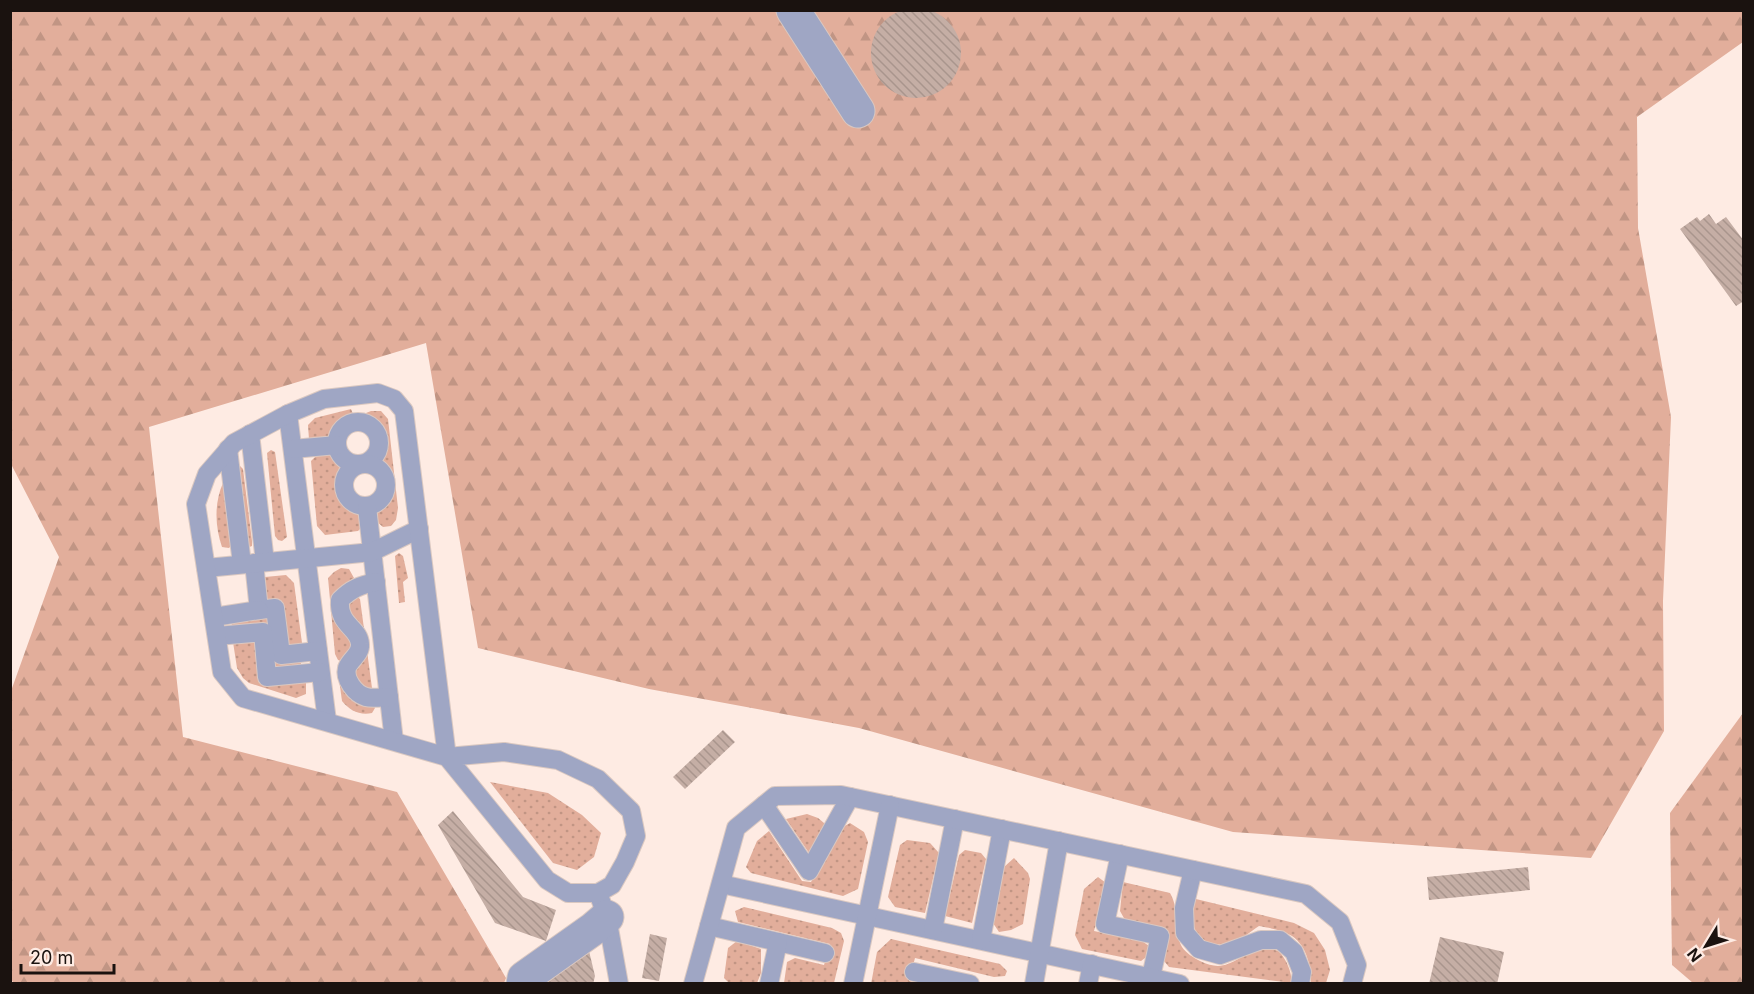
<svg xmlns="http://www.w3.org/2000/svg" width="1754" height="994" viewBox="0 0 1754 994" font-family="Inter,sans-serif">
<defs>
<pattern id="grass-dots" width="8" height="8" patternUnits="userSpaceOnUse" patternTransform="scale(1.5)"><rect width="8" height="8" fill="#e2ae9b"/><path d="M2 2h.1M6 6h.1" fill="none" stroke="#c19584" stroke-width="1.8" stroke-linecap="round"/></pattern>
<pattern id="forest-firs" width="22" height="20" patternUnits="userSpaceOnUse" patternTransform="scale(1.5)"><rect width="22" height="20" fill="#e2ae9b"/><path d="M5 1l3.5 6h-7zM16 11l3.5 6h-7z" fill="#c19584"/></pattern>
<pattern id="building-back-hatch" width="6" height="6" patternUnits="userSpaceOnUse" patternTransform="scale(1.5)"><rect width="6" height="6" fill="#c5aea5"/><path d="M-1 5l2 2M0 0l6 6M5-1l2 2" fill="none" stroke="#a9958d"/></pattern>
</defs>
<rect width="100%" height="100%" fill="#feebe3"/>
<g fill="url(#grass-dots)">
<polygon points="351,409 353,414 351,418 327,438 309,440 308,425 315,418"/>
<path d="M371 411H381L388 419 398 508 396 520 391 526 383 527 376 521 373 511C394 494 397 482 377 461 386 443 387 429 367 418L366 413Z"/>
<polygon points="271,450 275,452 287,537 282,541 278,540 275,536 267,453"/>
<path d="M333 453 346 467C331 489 336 502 359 513L362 527 358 531 325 535 317 526 311 461 318 454Z"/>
<polygon points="239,465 243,469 252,541 252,546 247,548"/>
<path d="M223 483 235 541 229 548 222 547C215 527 214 503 223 483Z"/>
<polygon points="399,553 403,556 408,578 403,582 405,602 399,603 395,556"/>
<polygon points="341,568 349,569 354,578 339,590 356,645 344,662 338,660 335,654 328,578 334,572"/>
<polygon points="286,575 294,583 302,643 298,649 286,650 264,605 260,581 265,577"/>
<polygon points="355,595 360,599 372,688 370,691 365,691 352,674 364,652 344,602"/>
<polygon points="265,616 301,661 301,665 274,670 266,631 232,626 231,621"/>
<polygon points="258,637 264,682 301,679 306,683 306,694 296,698 249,683 243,678 237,668 233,642"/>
<path d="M338 672 373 703 375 708 372 713C360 716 349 710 342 701Z"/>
<polygon points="490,782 548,793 582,815 601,833 594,857 577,870 553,863"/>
<polygon points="807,814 818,818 824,823 824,830 809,853 786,819"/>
<polygon points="850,823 864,832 868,842 858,889 843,896 751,873 746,867 757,841 769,831 802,881 811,882 843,827"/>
<polygon points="907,840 930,843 939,853 925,913 895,907 888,897 900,845"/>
<polygon points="965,850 981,853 986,859 972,923 945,916 959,855"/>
<polygon points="1014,858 1028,873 1030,879 1023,924 1011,930 999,932 993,923 1004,867"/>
<polygon points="1098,877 1106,883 1094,931 1142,941 1149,946 1149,955 1141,961 1082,949 1075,935 1084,889"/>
<path d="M1123 882 1170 893C1180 910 1173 930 1182 947 1186 953 1194 958 1200 961 1228 975 1236 955 1260 949 1266 947 1273 950 1279 951 1287 961 1291 970 1292 983L1169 967 1164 961 1167 938 1125 920 1120 911Z"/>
<path d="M1196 899 1294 923 1314 933 1325 950 1330 970 1326 983H1311C1311 967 1307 946 1292 936 1283 930 1269 928 1259 926 1250 932 1241 940 1230 943 1200 951 1185 926 1196 899Z"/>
<polygon points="744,907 832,928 841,933 844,941 834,983 784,983 787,962 795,958 824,965 830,944 738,922 735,911"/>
<polygon points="891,939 1000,964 1007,971 1005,976 994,977 915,958 909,981 918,983 871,984 877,952"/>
<polygon points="737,941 761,949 761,973 757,983 729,983 724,978 728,948"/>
</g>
<g fill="url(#forest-firs)">
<polygon points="11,11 1743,11 1743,42 1637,117 1638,228 1671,417 1663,601 1664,731 1591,858 1233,832 859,728 649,689 478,648 426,343 149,427 183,737 397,792 506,978 504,983 14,983 10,979 11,691 59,557 11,464"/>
<polygon points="1743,713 1743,983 1693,983 1672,965 1670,813"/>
</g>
<g fill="url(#building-back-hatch)">
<circle cx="916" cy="53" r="45"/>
<polygon points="1709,214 1716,224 1726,217 1744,241 1744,269 1742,271 1744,273 1744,301 1736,306 1680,229 1697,217 1700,221"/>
<polygon points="723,730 735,742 685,789 673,777"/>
<polygon points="453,811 523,897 556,910 546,941 495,923 438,825"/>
<polygon points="1528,867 1530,890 1429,900 1427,877"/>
<polygon points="650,934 667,938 659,981 642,978"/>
<polygon points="1440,937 1504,952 1497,984 1429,984"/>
<polygon points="589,951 595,976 593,984 544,984"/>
</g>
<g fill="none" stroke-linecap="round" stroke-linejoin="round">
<g stroke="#dac8c1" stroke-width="20">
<g id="service">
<polyline points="288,414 327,721"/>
<circle cx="358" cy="443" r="21"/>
<polyline points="250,434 265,562"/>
<polyline points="228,449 242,564"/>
<polyline points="293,449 337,445"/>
<circle cx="365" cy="485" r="21"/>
<polyline points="367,507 394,741"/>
<polyline points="254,563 259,610 275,608 281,655 318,651"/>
<polyline points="206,568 372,552 419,529"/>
<path d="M376 582C360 585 351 589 340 600 338 626 359 627 360 644 361 655 350 659 347 668 344 679 355 694 366 697 373 699 382 697 389 697"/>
<polyline points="214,617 259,610"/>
<polyline points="217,636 263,632 267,677 320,672"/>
<polyline points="764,805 809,871 850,797"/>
<polyline points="1120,854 1105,924 1160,936 1151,977"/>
<polyline points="1193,870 1184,908 1185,933 1199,949 1220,955 1261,940 1280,940 1294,952 1302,972 1300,984"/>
<polyline points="721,884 1180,984"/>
<polyline points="598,893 612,885 625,862 636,836 631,811 598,779 558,760 504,752 447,757 243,698 222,672 196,504 207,474 234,443 288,414 324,399 378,393 394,399 404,411 447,757 547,880 568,893 598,893 607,917 619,984"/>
<polyline points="709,926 825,953"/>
<polyline points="933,930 955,819"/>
<polyline points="981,940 1002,829"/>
<polyline points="914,972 970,984"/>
<polyline points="693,984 736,828 775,796 841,795 1306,894 1340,922 1357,965 1352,984"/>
<polyline points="769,984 778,942"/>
<polyline points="853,984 890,805"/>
<polyline points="1034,984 1059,841"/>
<polyline points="1088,984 1092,964"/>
</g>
</g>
<g stroke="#dac8c1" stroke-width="35">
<g id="minor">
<polyline points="793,10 858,111"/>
<polyline points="523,984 524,978 593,929 607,917"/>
</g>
</g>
<use href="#service" stroke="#9fa6c4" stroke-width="18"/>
<use href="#minor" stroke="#9fa6c4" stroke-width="33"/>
</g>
<rect width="1754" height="994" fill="none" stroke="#1a120f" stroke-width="24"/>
<g transform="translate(1706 946) rotate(232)" stroke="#feebe3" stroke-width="4.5" paint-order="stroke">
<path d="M0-4.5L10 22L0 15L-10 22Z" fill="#1a120f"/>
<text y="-9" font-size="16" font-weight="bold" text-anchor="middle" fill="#1a120f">N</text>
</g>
<path d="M21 964v9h93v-9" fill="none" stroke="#1a120f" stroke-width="3"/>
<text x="30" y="964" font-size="18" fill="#1a120f" stroke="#feebe3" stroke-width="4.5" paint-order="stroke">20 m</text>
</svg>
